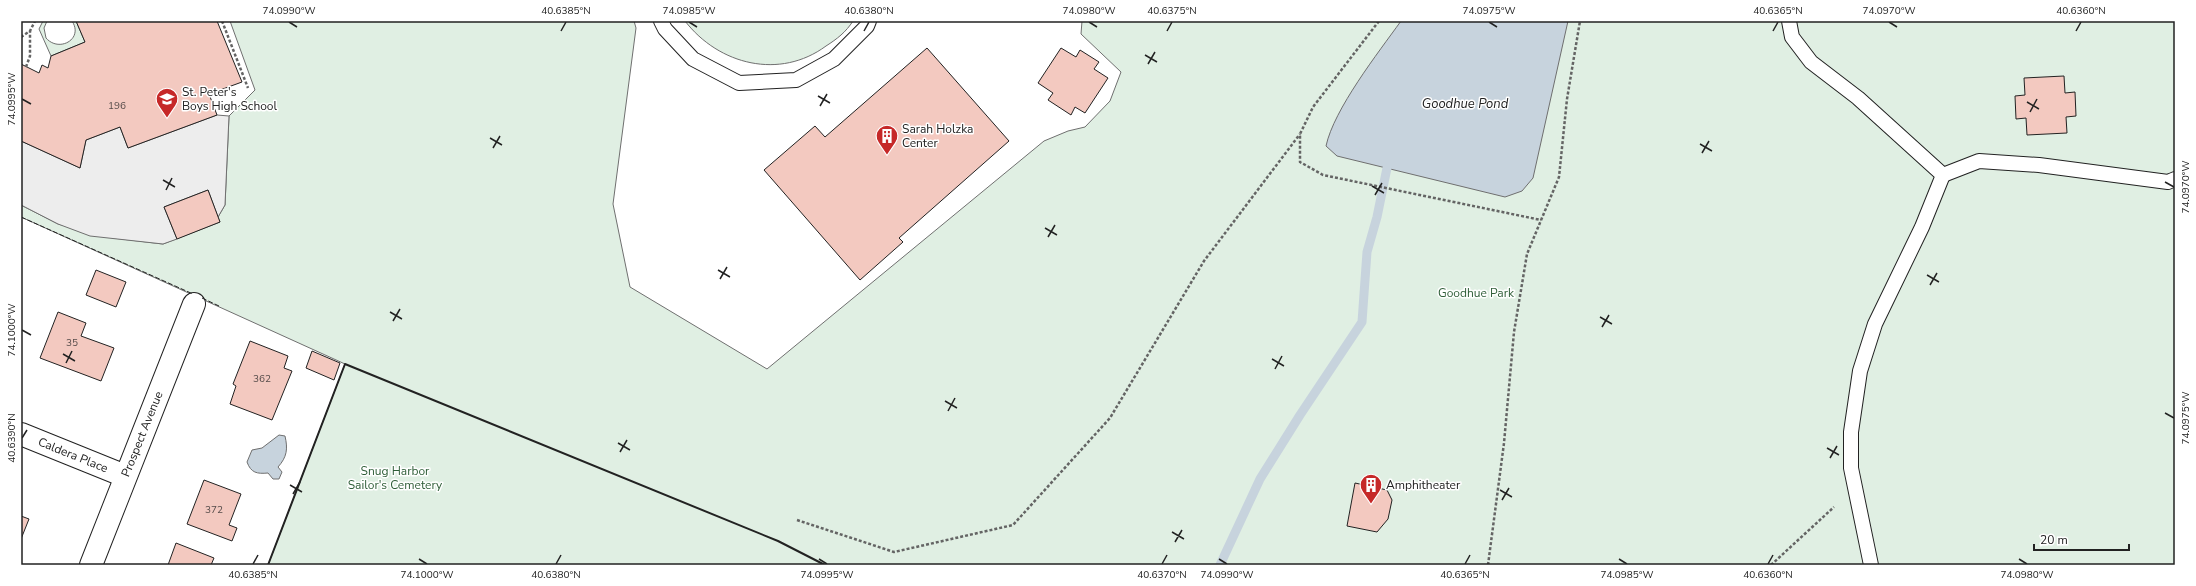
<svg xmlns="http://www.w3.org/2000/svg" width="2196" height="586" viewBox="0 0 2196 586" font-family="'Nunito Sans',sans-serif">
<rect width="100%" height="100%" fill="#fff"/>
<g fill="#e0efe3" stroke="#6f6f6f">
<path d="M43 21H47L44 28 46 38C59 53 84 39 72 21H76L85 42 51 56 39 29Z"/>
<polygon points="230,21 634,21 636,28 613,204 630,287 767,369 1044,141 1068,131 1085,127 1110,101 1121,72 1081,34 1082,21 2175,21 2175,565 268,565 345,364 21,217 21,205 58,224 113,238 163,244 220,222 218,217 225,205 229,116 255,90"/>
<path d="M685 21H853C846 32 837 39 826 46 780 80 719 65 685 21Z"/>
</g>
<polygon fill="#ededed" stroke="#6f6f6f" points="217,115 229,116 225,205 218,217 208,190 164,207 177,239 163,244 90,236 58,224 21,205 21,141 80,168 86,140 120,127 128,148"/>
<g fill="#c7d3dd" stroke="#6f6f6f">
<path d="M1401 21H1568L1533 178 1522 191 1505 197 1337 156 1326 146C1334 109 1378 53 1401 21Z"/>
<path d="M279 435 285 436C288 449 287 457 278 467L282 472 279 479H273L268 473C257 474 251 473 247 462L252 450 262 448Z"/>
</g>
<g fill="none" stroke-linecap="round" stroke-linejoin="round">
<polyline stroke="#c7d3dd" stroke-width="9" points="1220,565 1260,479 1300,415 1362,322 1367,252 1377,217 1387,168"/>
</g>
<g fill="#f3c9c0" stroke="#222">
<polygon points="76,21 217,21 242,82 209,94 217,115 128,148 120,127 86,140 80,168 21,141 21,64 39,73 42,65 48,68 51,56 85,42"/>
<polygon points="927,48 1009,141 899,238 903,242 860,280 764,170 815,126 825,137"/>
<polygon points="1061,48 1076,57 1080,50 1099,62 1094,69 1108,78 1085,113 1075,107 1071,115 1048,100 1053,93 1038,83"/>
<polygon points="2064,76 2065,93 2075,92 2076,116 2066,117 2067,133 2027,135 2026,118 2016,119 2015,96 2025,95 2024,78"/>
<polygon points="208,190 220,222 177,239 164,207"/>
<polygon points="96,270 126,282 116,307 86,295"/>
<polygon points="58,312 86,323 81,336 114,348 101,381 40,358"/>
<polygon points="250,341 288,356 284,368 292,371 272,420 230,404 236,386 233,384"/>
<polygon points="312,351 340,363 334,380 306,368"/>
<polygon points="204,480 241,494 229,525 237,528 232,541 187,524"/>
<polygon points="1355,483 1387,490 1392,500 1388,519 1377,532 1347,526"/>
<polygon points="21,516 29,519 21,539"/>
<polygon points="176,543 214,558 211,565 168,565"/>
</g>
<g fill="none" stroke-linecap="round" stroke-linejoin="round">
<g stroke="#222" stroke-width="16">
<g id="service">
<polyline points="661,21 665,29 693,59 739,83 796,80 834,59 867,26 869,21"/>
<polyline points="1789,21 1792,37 1811,62 1858,98 1943,175 1922,227 1875,324 1860,371 1851,432 1851,468 1871,565"/>
<polyline points="1943,175 1979,161 2039,165 2168,182 2175,179"/>
</g>
</g>
<g stroke="#222" stroke-width="24">
<g id="minor">
<polyline points="21,434 125,476"/>
<polyline points="91,565 194,304"/>
</g>
</g>
<g stroke="#646464" stroke-width="2.5" stroke-dasharray="3 2" stroke-linecap="butt">
<polyline points="222,21 248,88"/>
<polyline points="1379,21 1313,107 1300,134 1300,162 1323,175 1541,220"/>
<polyline points="21,37 30,31 35,21"/>
<polyline points="26,67 30,56 30,31"/>
<polyline points="797,520 894,552 1013,525 1110,418 1204,261 1300,134"/>
<polyline points="1488,565 1504,443 1514,332 1527,254 1559,177 1567,99 1580,21"/>
<polyline points="1771,565 1834,507"/>
</g>
<use href="#service" stroke="#fff" stroke-width="14"/>
<use href="#minor" stroke="#fff" stroke-width="22"/>
<g stroke="#222" stroke-width="1" stroke-dasharray="5 2" stroke-linecap="butt">
<polyline points="21,217 193,294"/>
<polyline points="202,298 219,306"/>
</g>
<polyline stroke="#222" stroke-width="2" points="268,565 345,364 778,541 825,565"/>
</g>
<path fill="none" stroke="#222" stroke-width="1.5" d="M289 22 297 27M689 22 697 27M1089 22 1097 27M1489 22 1497 27M1889 22 1897 27M561 31 566 22M864 31 869 22M1167 31 1172 22M1773 31 1778 22M2076 31 2081 22M1145 55 1157 62M1148 64 1155 52M818 96 830 103M22 99 31 104M2027 102 2039 109M820 106 827 94M2030 112 2037 99M490 138 502 145M1700 144 1712 151M493 148 500 136M1702 153 1709 141M163 180 175 187M2165 182 2174 187M1372 186 1384 193M166 190 172 178M1375 195 1382 183M1045 228 1057 235M1048 237 1055 225M718 270 730 277M1927 275 1939 282M720 279 727 267M1930 285 1937 273M390 312 402 319M1600 317 1612 324M393 321 400 309M1602 327 1609 315M22 330 31 335M63 354 75 361M1272 359 1284 366M66 363 72 351M1275 369 1282 356M945 401 957 408M948 411 955 398M2165 413 2174 418M22 438 27 430M618 443 630 450M1827 448 1839 455M620 452 627 440M1830 458 1837 446M290 485 302 492M1500 490 1512 497M293 494 300 482M1502 500 1509 488M1172 532 1184 539M1175 542 1182 530M419 559 427 564M819 559 827 564M1219 559 1227 564M1619 559 1627 564M2019 559 2027 564M253 564 258 555M556 564 561 555M1162 564 1167 555M1465 564 1470 555M1768 564 1773 555"/>
<defs>
<g id="school-pin" transform="scale(1.15)"><path d="M0 17L-7.5 6A9.5 9.5 0 1 1 7.5 6Z" fill="#c62828" stroke="#fff"/><path d="M0-5L7-2L0 1L-7-2ZM-4 1L0 2.5L4 1V4Q0 6-4 4Z" fill="#fff"/></g>
<g id="building-pin" transform="scale(1.15)"><path d="M0 17L-7.5 6A9.5 9.5 0 1 1 7.5 6Z" fill="#c62828" stroke="#fff"/><path d="M-4-6H4V6H1V3H-1V6H-4ZM-2.5-4.3h1.7v1.8h-1.7ZM.8-4.3h1.7v1.8H.8ZM-2.5-1h1.7V.8h-1.7ZM.8-1h1.7V.8H.8Z" fill="#fff"/></g>
</defs>
<g fill-rule="evenodd">
<use href="#school-pin" x="167" y="99"/>
<use href="#building-pin" x="887" y="136"/>
<use href="#building-pin" x="1371" y="485"/>
</g>
<g text-anchor="middle" stroke-width="3" stroke-linejoin="round" paint-order="stroke">
<g font-size="10" fill="#564c4a">
<text x="117" y="109">196</text>
<text x="72" y="346">35</text>
<text x="262" y="382">362</text>
<text x="214" y="513">372</text>
</g>
<g font-size="12" fill="#222" stroke="#fff" text-anchor="start">
<text x="182" y="96">St. Peter's<tspan x="182" dy="14">Boys High School</tspan></text>
<text x="902" y="133">Sarah Holzka<tspan x="902" dy="14">Center</tspan></text>
<text x="1386" y="489">Amphitheater</text>
</g>
<g font-size="12" fill="#2f5e38" stroke="#fff">
<text x="1476" y="297">Goodhue Park</text>
<text x="395" y="475">Snug Harbor<tspan x="395" dy="14">Sailor's Cemetery</tspan></text>
</g>
<g font-size="12" fill="#222" stroke="#fff">
<text transform="translate(142 434) rotate(-68)" y="4">Prospect Avenue</text>
<text transform="translate(73 455) rotate(22)" y="4">Caldera Place</text>
</g>
<g font-size="13" font-style="italic" fill="#222" stroke="#fff">
<text x="1465" y="108">Goodhue Pond</text>
</g>
</g>
<rect width="2196" height="586" fill="none" stroke="#ffffff" stroke-width="44"/>
<path d="M2034 544v6h95v-6" fill="none" stroke="#222222" stroke-width="2"/>
<text x="2040" y="544" font-size="12" fill="#222222" stroke="#ffffff" stroke-width="3" paint-order="stroke">20 m</text>
<rect x="22" y="22" width="2152" height="542" fill="none" stroke="#222" stroke-width="1.5"/>
<g font-size="10" text-anchor="middle" fill="#222">
<text x="289" y="14">74.0990°W</text>
<text x="566" y="14">40.6385°N</text>
<text x="689" y="14">74.0985°W</text>
<text x="869" y="14">40.6380°N</text>
<text x="1089" y="14">74.0980°W</text>
<text x="1172" y="14">40.6375°N</text>
<text x="1489" y="14">74.0975°W</text>
<text x="1778" y="14">40.6365°N</text>
<text x="1889" y="14">74.0970°W</text>
<text x="2081" y="14">40.6360°N</text>
<text transform="translate(11 99) rotate(-90)" y="4">74.0995°W</text>
<text transform="translate(2185 187) rotate(-90)" y="4">74.0970°W</text>
<text transform="translate(11 330) rotate(-90)" y="4">74.1000°W</text>
<text transform="translate(2185 418) rotate(-90)" y="4">74.0975°W</text>
<text transform="translate(11 438) rotate(-90)" y="4">40.6390°N</text>
<text x="253" y="578">40.6385°N</text>
<text x="427" y="578">74.1000°W</text>
<text x="556" y="578">40.6380°N</text>
<text x="827" y="578">74.0995°W</text>
<text x="1162" y="578">40.6370°N</text>
<text x="1227" y="578">74.0990°W</text>
<text x="1465" y="578">40.6365°N</text>
<text x="1627" y="578">74.0985°W</text>
<text x="1768" y="578">40.6360°N</text>
<text x="2027" y="578">74.0980°W</text>
</g>
</svg>
